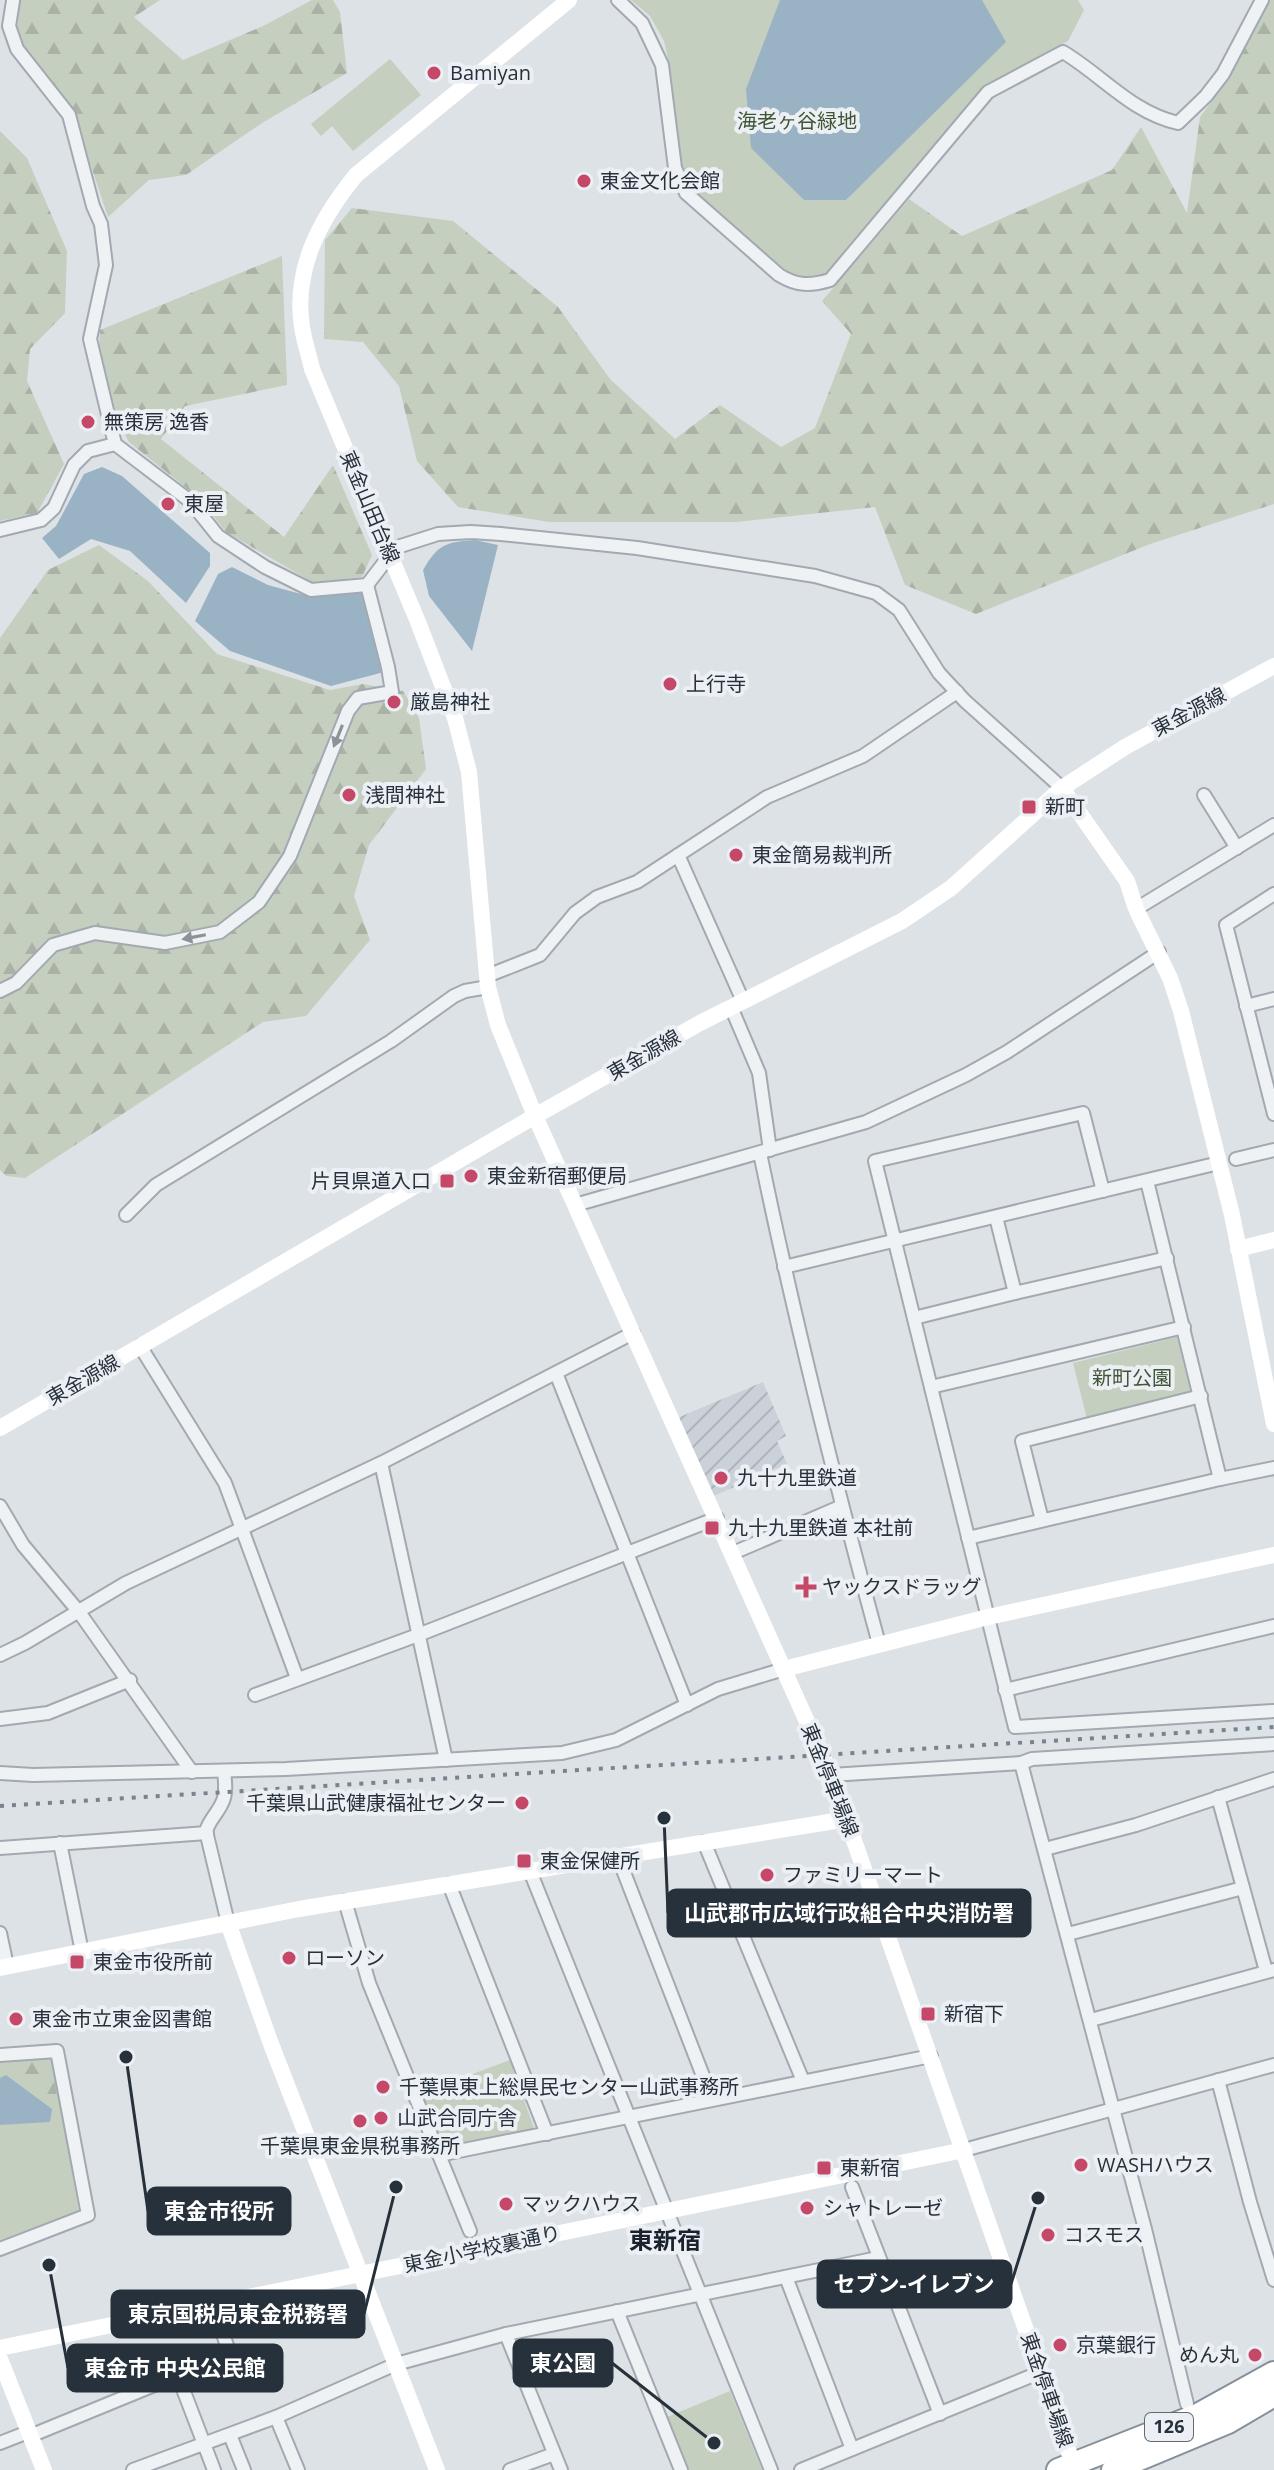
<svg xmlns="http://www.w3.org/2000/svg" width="1274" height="2470" viewBox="0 0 1274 2470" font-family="'Open Sans','Noto Sans JP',sans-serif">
<defs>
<pattern id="industrial-furrows" width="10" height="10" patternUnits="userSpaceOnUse" patternTransform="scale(2)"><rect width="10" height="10" fill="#cbd1d8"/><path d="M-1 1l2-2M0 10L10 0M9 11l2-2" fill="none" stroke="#aeb4ba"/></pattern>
<pattern id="forest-firs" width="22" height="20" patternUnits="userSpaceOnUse" patternTransform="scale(2)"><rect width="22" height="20" fill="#c5cfbf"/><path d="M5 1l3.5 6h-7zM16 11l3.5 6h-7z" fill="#a9b2a5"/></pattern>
</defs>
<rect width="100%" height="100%" fill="#dde2e6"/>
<polygon fill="url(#industrial-furrows)" points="763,1382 786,1436 777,1441 787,1464 711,1497 677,1418"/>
<g fill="#c5cfbf">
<polygon points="631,0 1078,0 1084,10 1068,41 982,89 828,273 799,278 784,272 691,189 682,166 670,67 664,41 650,16"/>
<polygon points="390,59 421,95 353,151 332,126 321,136 311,124"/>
<polygon points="1177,1337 1191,1394 1087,1419 1073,1363"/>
<polygon points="52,2056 79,2213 0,2244 0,2061"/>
<polygon points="510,2060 535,2131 443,2148 422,2093"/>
<polygon points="730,2391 762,2470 689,2470 667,2417"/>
</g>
<g fill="url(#forest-firs)">
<polygon points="4,0 160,0 134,17 183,60 263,26 312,0 333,0 340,12 347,73 262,123 186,175 149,180 108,217 71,106 23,49 16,28 16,8"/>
<polygon points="1263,0 1274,0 1274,504 1150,544 976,614 905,585 875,507 736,522 549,522 458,507 417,461 399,386 363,342 324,339 325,240 352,208 453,221 558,307 610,379 675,439 720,405 781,447 815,428 851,334 822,301 909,199 962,236 1112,170 1141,127 1187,213 1200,117 1229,78"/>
<polygon points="0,131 27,158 67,251 65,313 30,349 27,381 64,464 37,513 0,521"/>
<polygon points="282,256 287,385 185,406 161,439 284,537 333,465 372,555 362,577 314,583 226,532 200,499 129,442 97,383 100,330"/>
<polygon points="99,545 148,581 217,654 330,690 363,684 403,691 419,718 426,769 369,845 354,896 370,940 306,1016 263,1022 25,1178 6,1176 0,1170 0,638 48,570"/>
<polygon points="50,2058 60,2112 56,2112 0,2070 0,2062"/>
</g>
<g fill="#9ab3c4">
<polygon points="780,0 982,0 1006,42 846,200 804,200 751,148 746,89"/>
<polygon points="102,467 122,476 210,553 210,566 186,603 130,551 91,539 59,559 42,538 56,526 84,474"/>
<path d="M475 540 498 545 472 651 429 596 423 570C438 544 446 542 475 540Z"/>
<polygon points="232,567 268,585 312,597 363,591 384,672 331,686 230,651 195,621 218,574"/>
<polygon points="6,2075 52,2109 50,2122 0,2125 0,2078"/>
</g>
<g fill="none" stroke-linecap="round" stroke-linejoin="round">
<g stroke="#a3a9b0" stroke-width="16">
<g id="street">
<path d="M618 0 642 23 662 65 675 168 686 193 779 275C797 286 810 286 830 280L988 92 1063 52C1103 76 1131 112 1178 123L1206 96 1223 74 1262 0"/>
<polyline points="13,1 9,26 17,49 69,115 93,206 101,224 106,265 90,339 115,444 190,501 218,536 265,567 311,590 367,585 390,555"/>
<polyline points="0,530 41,520 54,508 74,465 88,451 115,444"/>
<polyline points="388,550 438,534 471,532 501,534 637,548 815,576 876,593 899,610 939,673 965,701 1062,788"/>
<polyline points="1204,795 1237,848"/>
<polyline points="678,855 743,1001"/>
<polyline points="1274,894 1226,925 1274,1114"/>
<polyline points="1136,909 1274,825"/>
<polyline points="487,976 540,955 575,913 597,897 637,882 767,797 863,756 957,692"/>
<polyline points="0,991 16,983 53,945 95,933 165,943 220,932 259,902 290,856 348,711 358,698 392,692 388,667 367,585"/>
<polyline points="1246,1006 1274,999"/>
<polyline points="731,1007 759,1073 770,1150"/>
<path d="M760 1153C794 1318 835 1482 879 1644"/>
<polyline points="1236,1159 1274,1150"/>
<polyline points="1147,1181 1220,1479"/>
<polyline points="1103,1191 1083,1113 875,1161 1015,1727 1274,1711"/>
<polyline points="575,1205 866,1122 966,1075 1007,1052 1159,952"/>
<polyline points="126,1215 156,1185 391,1041 454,996 465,991 488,987"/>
<polyline points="784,1267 1219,1163"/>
<polyline points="1015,1293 1167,1258"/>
<polyline points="914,1318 1015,1293 996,1217"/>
<polyline points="140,1346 225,1483 297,1678"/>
<polyline points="556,1373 687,1705"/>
<polyline points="931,1387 1184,1327"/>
<polyline points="381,1463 446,1760"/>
<polyline points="0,1506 23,1545 79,1612 192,1772"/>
<polyline points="1042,1520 1022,1441 1201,1396"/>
<polyline points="968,1538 1220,1479 1274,1468"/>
<polyline points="733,1553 842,1506"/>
<polyline points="0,1655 25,1643 126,1583 381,1463 633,1333"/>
<polyline points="1005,1690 1274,1626"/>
<polyline points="255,1695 418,1635 717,1518"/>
<polyline points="0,1719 48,1713 130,1680"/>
<polyline points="1021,1763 1145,2229 1187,2404"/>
<path d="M224 1771C225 1781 227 1794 222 1803 217 1814 210 1819 206 1831L228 1923"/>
<polyline points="0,1773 33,1775 286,1769 562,1753 616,1740 718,1689 784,1669"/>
<polyline points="831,1775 1021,1763 1032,1759 1274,1744"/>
<polyline points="1218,1797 1266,1971"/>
<polyline points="704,1842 803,2081"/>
<polyline points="60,1843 82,1952"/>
<polyline points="0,1848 207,1833"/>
<polyline points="1045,1849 1136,1825 1274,1779"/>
<polyline points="618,1857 712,2099"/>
<polyline points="530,1871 771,2470"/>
<polyline points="449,1884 547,2134"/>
<polyline points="345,1901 369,1983 470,2231"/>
<polyline points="0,1933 7,1966"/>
<polyline points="1068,1934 1243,1888"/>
<polyline points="1091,2020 1274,1970"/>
<polyline points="0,2055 57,2051 88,2215 0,2249"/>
<polyline points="1218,2080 1250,2202 1274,2280"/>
<polyline points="964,2150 1274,2065"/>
<polyline points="439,2155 931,2056"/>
<polyline points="852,2187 940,2414"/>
<polyline points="786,2277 852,2449"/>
<polyline points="617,2311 681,2470"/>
<polyline points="506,2334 561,2470"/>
<polyline points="178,2376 214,2470"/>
<polyline points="276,2417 298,2470"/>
<polyline points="230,2435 244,2470"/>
<polyline points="30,2436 230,2354 212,2303"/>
<polyline points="0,2443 28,2432"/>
<polyline points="133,2470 276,2417 396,2364 506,2334 878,2258"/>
<polyline points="510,2470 554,2454"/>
<polyline points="801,2470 1041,2372"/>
</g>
</g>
<g stroke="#85909c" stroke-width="26">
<g id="highway">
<polyline points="1058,2470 1198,2415 1274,2373"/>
<polyline points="1113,2470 1228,2422 1274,2395"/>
</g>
</g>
<use href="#street" stroke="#eff2f5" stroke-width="12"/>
<g stroke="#fff" stroke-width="16">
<path d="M569 0 356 175C321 218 293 268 302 327 304 341 309 355 312 369L418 622 455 718 469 772 488 987 498 1025 535 1116 831 1775 1073 2464"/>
<polyline points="1062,788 1127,881 1136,909 1170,978 1181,1011 1232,1215 1274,1424"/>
<polyline points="1238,1249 1274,1240"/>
<polyline points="0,1428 535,1116 700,1023 902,921 951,888 1062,788 1125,747 1274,666"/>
<polyline points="784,1669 988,1617 1274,1555"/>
<polyline points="228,1923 271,2044 437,2470"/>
<polyline points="0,1968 299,1909 847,1819"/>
<polyline points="0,2348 964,2150"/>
<polyline points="0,2359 44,2470"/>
</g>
<use href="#highway" stroke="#fff" stroke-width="22"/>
<polyline stroke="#78838f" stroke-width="4" stroke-dasharray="4 8" stroke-linecap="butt" points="0,1806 1274,1727"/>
</g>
<defs><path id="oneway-solid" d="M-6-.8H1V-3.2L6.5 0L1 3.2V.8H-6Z" transform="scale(2)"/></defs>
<g fill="#8b9298">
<use href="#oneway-solid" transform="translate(338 736) rotate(112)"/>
<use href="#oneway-solid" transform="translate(194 937) rotate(169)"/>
</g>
<g fill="#c54868" stroke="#ecf0f4" stroke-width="3">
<circle cx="434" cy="73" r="8"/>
<circle cx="584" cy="181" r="8"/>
<circle cx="88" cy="422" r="8"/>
<circle cx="168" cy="504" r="8"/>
<circle cx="670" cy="684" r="8"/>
<circle cx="394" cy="702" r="8"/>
<circle cx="349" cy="795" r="8"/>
<rect x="1021" y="799" width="16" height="16" rx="4"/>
<circle cx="736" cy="855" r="8"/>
<circle cx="471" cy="1176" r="8"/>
<rect x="439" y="1173" width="16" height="16" rx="4"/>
<circle cx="721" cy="1478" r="8"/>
<rect x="704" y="1520" width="16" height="16" rx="4"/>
<path d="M802 1575h8v8h8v8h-8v8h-8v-8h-8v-8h8z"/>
<circle cx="522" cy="1803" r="8"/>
<rect x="516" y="1853" width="16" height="16" rx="4"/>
<circle cx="767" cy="1875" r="8"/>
<circle cx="289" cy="1958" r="8"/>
<rect x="69" y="1954" width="16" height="16" rx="4"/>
<rect x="920" y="2006" width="16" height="16" rx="4"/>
<circle cx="16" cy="2019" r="8"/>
<circle cx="383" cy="2087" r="8"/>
<circle cx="381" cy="2118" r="8"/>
<circle cx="360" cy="2121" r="8"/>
<circle cx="1081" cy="2165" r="8"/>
<rect x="816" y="2160" width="16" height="16" rx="4"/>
<circle cx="506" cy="2204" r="8"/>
<circle cx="807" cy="2208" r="8"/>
<circle cx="1048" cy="2235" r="8"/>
<circle cx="1060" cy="2345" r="8"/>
<circle cx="1255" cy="2355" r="8"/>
</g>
<g text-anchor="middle" stroke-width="8" stroke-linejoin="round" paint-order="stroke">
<rect fill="#ecf0f4" stroke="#626a73" stroke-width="2" x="1145" y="2413" width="48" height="28" rx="6"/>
<g font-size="18" font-weight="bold" fill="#27313c">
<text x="1169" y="2433">126</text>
</g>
<g font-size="20" fill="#27313c" stroke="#ecf0f4" text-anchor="start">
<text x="450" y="80">Bamiyan</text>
<text x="600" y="188">東金文化会館</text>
<text x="104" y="429">無策房 逸香</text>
<text x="184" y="511">東屋</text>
<text x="686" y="691">上行寺</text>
<text x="410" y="709">厳島神社</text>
<text x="365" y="802">浅間神社</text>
<text x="1045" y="814">新町</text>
<text x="752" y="862">東金簡易裁判所</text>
<text x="487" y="1183">東金新宿郵便局</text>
<text x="431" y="1188" text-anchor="end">片貝県道入口</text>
<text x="737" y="1485">九十九里鉄道</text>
<text x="728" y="1535">九十九里鉄道 本社前</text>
<text x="822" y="1594">ヤックスドラッグ</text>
<text x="506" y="1810" text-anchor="end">千葉県山武健康福祉センター</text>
<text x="540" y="1868">東金保健所</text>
<text x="783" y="1882">ファミリーマート</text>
<text x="305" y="1965">ローソン</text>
<text x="93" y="1969">東金市役所前</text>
<text x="944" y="2021">新宿下</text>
<text x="32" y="2026">東金市立東金図書館</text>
<text x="399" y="2094">千葉県東上総県民センター山武事務所</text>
<text x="397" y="2125">山武合同庁舎</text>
<text x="360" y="2153" text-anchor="middle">千葉県東金県税事務所</text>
<text x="1097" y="2172">WASHハウス</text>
<text x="840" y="2175">東新宿</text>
<text x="522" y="2211">マックハウス</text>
<text x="823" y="2215">シャトレーゼ</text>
<text x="1064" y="2242">コスモス</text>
<text x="1076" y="2352">京葉銀行</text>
<text x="1239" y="2362" text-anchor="end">めん丸</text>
</g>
<g font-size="20" fill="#3f5636" stroke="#ecf0f4">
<text x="797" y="128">海老ヶ谷緑地</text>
<text x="1132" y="1385">新町公園</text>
</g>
<g font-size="20" fill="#27313c" stroke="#ecf0f4">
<text transform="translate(370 507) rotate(67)" y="7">東金山田台線</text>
<text transform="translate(1189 712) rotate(-28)" y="7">東金源線</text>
<text transform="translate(644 1055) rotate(-30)" y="7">東金源線</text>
<text transform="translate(83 1380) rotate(-30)" y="7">東金源線</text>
<text transform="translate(830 1780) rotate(68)" y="7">東金停車場線</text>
<text transform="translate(482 2249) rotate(-12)" y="7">東金小学校裏通り</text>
<text transform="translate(1047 2390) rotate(71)" y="7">東金停車場線</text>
</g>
<g font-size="24" font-weight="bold" fill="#1a222c" stroke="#ecf0f4">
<text x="665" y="2249">東新宿</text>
</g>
</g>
<path fill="none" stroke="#27313c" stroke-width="3" d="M664 1818L668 1913M126 2057L148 2211M1038 2198L1011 2284M396 2187L364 2314M714 2443L612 2363M49 2265L68 2368"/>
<g fill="#27313c" stroke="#ecf0f4" stroke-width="3">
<circle cx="664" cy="1818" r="8"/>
<circle cx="126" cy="2057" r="8"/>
<circle cx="1038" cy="2198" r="8"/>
<circle cx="396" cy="2187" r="8"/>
<circle cx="714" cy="2443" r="8"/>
<circle cx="49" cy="2265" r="8"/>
</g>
<g fill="#27313c" stroke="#27313c" stroke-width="3">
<rect x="668" y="1890" width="362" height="46" rx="8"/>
<rect x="148" y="2188" width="142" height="46" rx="8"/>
<rect x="818" y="2261" width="193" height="46" rx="8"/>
<rect x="112" y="2291" width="252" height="46" rx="8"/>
<rect x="514" y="2340" width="98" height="46" rx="8"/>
<rect x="68" y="2345" width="214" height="46" rx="8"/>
</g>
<g font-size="22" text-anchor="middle" font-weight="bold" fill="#fff">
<text x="849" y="1921">山武郡市広域行政組合中央消防署</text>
<text x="219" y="2219">東金市役所</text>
<text x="914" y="2292">セブン-イレブン</text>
<text x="238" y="2322">東京国税局東金税務署</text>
<text x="563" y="2371">東公園</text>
<text x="175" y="2376">東金市 中央公民館</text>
</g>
</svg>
